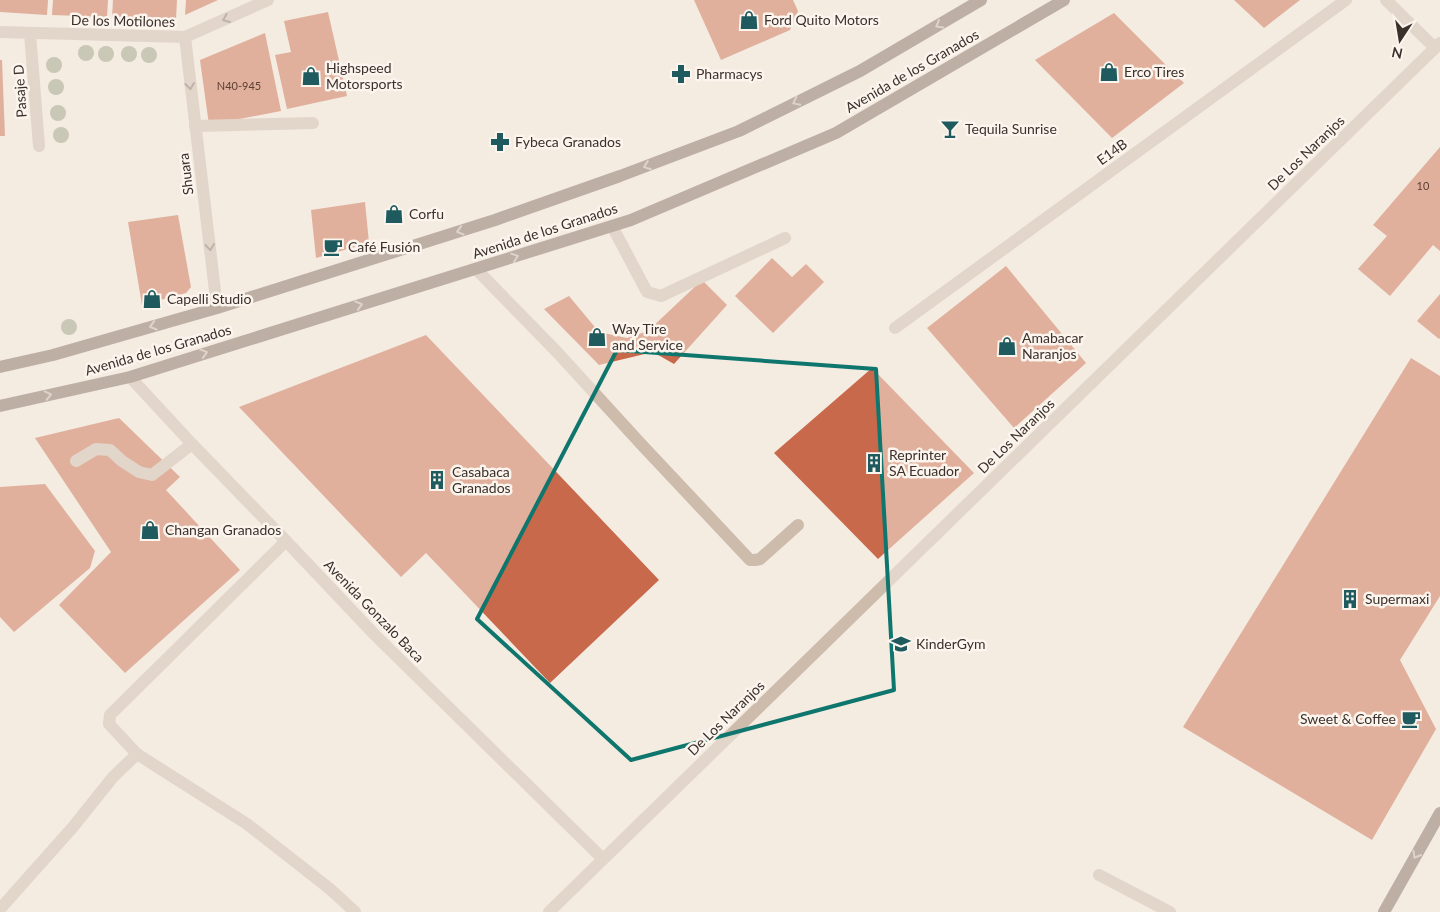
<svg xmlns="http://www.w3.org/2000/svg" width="1440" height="912" viewBox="0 0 1440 912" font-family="Lato,sans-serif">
<rect width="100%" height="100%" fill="#f4ebe1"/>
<g fill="#c8694b">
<polygon points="0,0 48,0 47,15 0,12"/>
<polygon points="53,0 108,0 107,17 52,15"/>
<polygon points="113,0 177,0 176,19 112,18"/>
<polygon points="186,0 218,0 185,15"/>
<polygon points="694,0 793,0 798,11 790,30 721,60"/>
<polygon points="1234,0 1300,0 1264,28"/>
<polygon points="328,12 347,96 287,109 275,55 291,52 284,21"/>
<polygon points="1114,13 1184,83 1112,138 1035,60"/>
<polygon points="265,33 281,111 209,125 200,60"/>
<polygon points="0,60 2,60 5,136 0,136"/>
<polygon points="1440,147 1440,251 1433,245 1390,296 1358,269 1387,236 1373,225"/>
<polygon points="365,202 369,243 316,258 311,210"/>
<polygon points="178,215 191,287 186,293 142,305 128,222"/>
<polygon points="772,258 792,277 806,264 824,282 773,333 735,296"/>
<polygon points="1006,266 1086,363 1014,428 927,328"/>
<polygon points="702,280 727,305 674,364 653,352 599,365 544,309 569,296 599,332 627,338 648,331"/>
<polygon points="1440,294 1440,338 1439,339 1417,321"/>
<polygon points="426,335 659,580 550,683 426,553 401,577 239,407"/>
<polygon points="1411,358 1440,376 1440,596 1400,660 1436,729 1372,840 1183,727"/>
<polygon points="872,368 974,473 878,559 774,453"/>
<polygon points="119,418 180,477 166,490 240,570 125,673 59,605 111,552 35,438"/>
<polygon points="45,484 95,551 90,568 14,632 0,617 0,487"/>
</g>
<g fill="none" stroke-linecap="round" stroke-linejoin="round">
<g stroke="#cdbbac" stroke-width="12">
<polyline points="195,126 313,123"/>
<polyline points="612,226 647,292 661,296 785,238"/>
<polyline points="476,269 557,352 641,444 750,560 755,560 760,559 798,525"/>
<polyline points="130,377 192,444 286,541 375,635 603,859"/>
<polyline points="76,461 96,449 110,450 122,461 139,472 152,475 192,444"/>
<polyline points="286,541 110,715 109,724 137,754 247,824 330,889 355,912"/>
<polyline points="1099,875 1170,912"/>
<polyline points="0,909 73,827 113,777 137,754"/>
<polyline points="549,912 1440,43"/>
</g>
<g stroke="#cdbbac" stroke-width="12">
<polyline points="1386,0 1435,48"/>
<polyline points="0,32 185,37 268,0"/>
<polyline points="30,33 39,146"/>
<polyline points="185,37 217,308"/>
<polyline points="895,328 1346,0"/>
</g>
<g stroke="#7d675c" stroke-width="12">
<polyline points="0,367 53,355 217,308 495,220 620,176 739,131 860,71 981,0"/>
<polyline points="0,406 130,377 631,220 836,133 1064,0"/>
<polyline points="1384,912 1440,813"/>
</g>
</g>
<g fill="#969b7f">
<circle cx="86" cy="53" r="8"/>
<circle cx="106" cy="54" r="8"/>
<circle cx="129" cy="54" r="8"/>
<circle cx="149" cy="55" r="8"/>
<circle cx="54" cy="65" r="8"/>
<circle cx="56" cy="87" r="8"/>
<circle cx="58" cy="113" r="8"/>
<circle cx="61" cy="135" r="8"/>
<circle cx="69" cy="327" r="8"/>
</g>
<defs><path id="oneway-chevron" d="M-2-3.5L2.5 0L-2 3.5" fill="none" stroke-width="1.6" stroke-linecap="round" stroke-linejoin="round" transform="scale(1.25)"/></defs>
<g stroke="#7d6f65">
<use href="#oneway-chevron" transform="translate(226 19) rotate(156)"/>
<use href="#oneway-chevron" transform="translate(190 86) rotate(83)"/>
<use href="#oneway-chevron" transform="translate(210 247) rotate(83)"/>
</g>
<g stroke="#c2b5ac">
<use href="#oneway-chevron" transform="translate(939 25) rotate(150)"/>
<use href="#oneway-chevron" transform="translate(796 102) rotate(154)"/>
<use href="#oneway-chevron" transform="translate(647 166) rotate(159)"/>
<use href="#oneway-chevron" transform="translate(460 231) rotate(163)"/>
<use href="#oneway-chevron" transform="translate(515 257) rotate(-18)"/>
<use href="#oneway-chevron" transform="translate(359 305) rotate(-17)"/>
<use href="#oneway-chevron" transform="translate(153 326) rotate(164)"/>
<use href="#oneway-chevron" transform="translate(204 353) rotate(-17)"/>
<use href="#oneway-chevron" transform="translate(48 395) rotate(-13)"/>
<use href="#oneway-chevron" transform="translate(1416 855) rotate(120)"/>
</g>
<path d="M0 0H1440V912H0ZM617 350 876 369 894 690 631 760 477 619Z" fill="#f4ebe1" fill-opacity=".55" fill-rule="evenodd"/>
<path fill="none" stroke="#0f766e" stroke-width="4" stroke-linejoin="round" d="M617 350 876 369 894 690 631 760 477 619Z"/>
<defs>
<g id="shop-bare" transform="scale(1.5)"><path d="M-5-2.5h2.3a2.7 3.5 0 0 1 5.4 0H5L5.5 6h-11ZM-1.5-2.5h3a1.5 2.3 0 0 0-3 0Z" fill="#1f5a5e" stroke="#fbf5ee" stroke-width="2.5" paint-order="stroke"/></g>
<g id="pharmacy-bare" transform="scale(1.5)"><path d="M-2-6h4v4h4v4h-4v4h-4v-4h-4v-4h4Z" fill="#1f5a5e" stroke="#fbf5ee" stroke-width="2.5" paint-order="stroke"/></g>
<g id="bar-bare" transform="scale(1.5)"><path d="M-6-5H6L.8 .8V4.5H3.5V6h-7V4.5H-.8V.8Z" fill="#1f5a5e" stroke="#fbf5ee" stroke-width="2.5" paint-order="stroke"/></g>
<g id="cafe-bare" transform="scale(1.5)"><path d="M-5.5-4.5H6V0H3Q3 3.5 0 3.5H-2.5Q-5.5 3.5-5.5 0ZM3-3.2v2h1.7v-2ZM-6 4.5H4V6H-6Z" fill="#1f5a5e" stroke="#fbf5ee" stroke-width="2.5" paint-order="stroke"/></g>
<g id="building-bare" transform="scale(1.5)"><path d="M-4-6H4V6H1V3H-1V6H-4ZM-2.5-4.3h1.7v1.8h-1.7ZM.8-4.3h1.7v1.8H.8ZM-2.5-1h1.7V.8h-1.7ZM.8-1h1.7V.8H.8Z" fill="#1f5a5e" stroke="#fbf5ee" stroke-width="2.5" paint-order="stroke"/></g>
<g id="school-bare" transform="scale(1.5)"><path d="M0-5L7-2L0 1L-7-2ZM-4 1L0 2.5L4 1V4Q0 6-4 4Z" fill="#1f5a5e" stroke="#fbf5ee" stroke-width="2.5" paint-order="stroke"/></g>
</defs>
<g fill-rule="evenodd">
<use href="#shop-bare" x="749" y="20"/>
<use href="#shop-bare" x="1109" y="72"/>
<use href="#pharmacy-bare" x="681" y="74"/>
<use href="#shop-bare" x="311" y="76"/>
<use href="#bar-bare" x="950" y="129"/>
<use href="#pharmacy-bare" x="500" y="142"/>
<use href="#shop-bare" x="394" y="214"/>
<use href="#cafe-bare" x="333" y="247"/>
<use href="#shop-bare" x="152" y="299"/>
<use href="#shop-bare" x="597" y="337"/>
<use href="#shop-bare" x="1007" y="346"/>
<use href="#building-bare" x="874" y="463"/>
<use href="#building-bare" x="437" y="480"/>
<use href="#shop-bare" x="150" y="530"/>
<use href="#building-bare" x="1350" y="599"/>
<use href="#school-bare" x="901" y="644"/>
<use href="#cafe-bare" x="1411" y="719"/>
</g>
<g text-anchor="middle" stroke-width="5" stroke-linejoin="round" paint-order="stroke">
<g font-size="11" fill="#5e3e33">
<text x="239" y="90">N40-945</text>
<text x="1423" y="190">10</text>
</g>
<g font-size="14" fill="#3b302b" stroke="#fbf5ee" text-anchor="start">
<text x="764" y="25">Ford Quito Motors</text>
<text x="326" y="73">Highspeed<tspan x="326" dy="16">Motorsports</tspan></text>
<text x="1124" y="77">Erco Tires</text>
<text x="696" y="79">Pharmacys</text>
<text x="965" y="134">Tequila Sunrise</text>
<text x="515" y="147">Fybeca Granados</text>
<text x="409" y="219">Corfu</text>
<text x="348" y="252">Café Fusión</text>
<text x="167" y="304">Capelli Studio</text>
<text x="612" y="334">Way Tire<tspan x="612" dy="16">and Service</tspan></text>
<text x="1022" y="343">Amabacar<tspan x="1022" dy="16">Naranjos</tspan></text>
<text x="889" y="460">Reprinter<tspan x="889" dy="16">SA Ecuador</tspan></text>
<text x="452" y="477">Casabaca<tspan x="452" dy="16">Granados</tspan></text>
<text x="165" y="535">Changan Granados</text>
<text x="1365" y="604">Supermaxi</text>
<text x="916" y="649">KinderGym</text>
<text x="1396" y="724" text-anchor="end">Sweet &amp; Coffee</text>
</g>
<g font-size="14" fill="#3b302b" stroke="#fbf5ee">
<text transform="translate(123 21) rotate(1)" y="5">De los Motilones</text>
<text transform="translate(912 71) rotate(-30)" y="5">Avenida de los Granados</text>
<text transform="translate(20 91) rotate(-94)" y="5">Pasaje D</text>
<text transform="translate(1112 152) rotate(-36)" y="5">E14B</text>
<text transform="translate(1306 153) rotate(-44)" y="5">De Los Naranjos</text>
<text transform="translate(186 174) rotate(-97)" y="5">Shuara</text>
<text transform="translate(545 231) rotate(-18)" y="5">Avenida de los Granados</text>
<text transform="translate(158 350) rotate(-16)" y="5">Avenida de los Granados</text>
<text transform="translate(1016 436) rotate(-44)" y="5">De Los Naranjos</text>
<text transform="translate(374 611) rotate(46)" y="5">Avenida Gonzalo Baca</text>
<text transform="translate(726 718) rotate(-44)" y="5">De Los Naranjos</text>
</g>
</g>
<g transform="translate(1400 40) rotate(192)" stroke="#fbf5ee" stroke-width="4" paint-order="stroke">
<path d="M0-4L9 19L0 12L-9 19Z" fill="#3b302b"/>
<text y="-8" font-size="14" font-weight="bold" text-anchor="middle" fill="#3b302b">N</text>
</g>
</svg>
